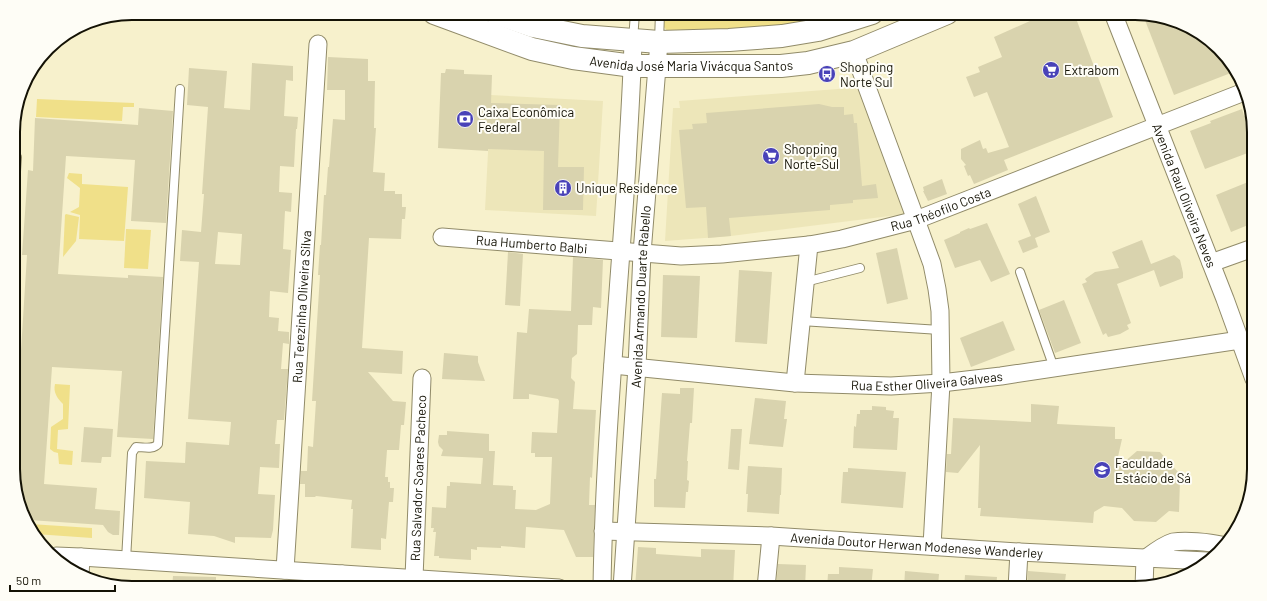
<svg xmlns="http://www.w3.org/2000/svg" width="1267" height="601" viewBox="0 0 1267 601" font-family="Barlow,sans-serif">
<rect width="100%" height="100%" fill="#f7f1cc"/>
<g fill="#ede6b9">
<polygon points="864,87 906,214 731,236 665,241 673,108 680,108 679,101"/>
<polygon points="491,95 603,101 596,216 485,210"/>
</g>
<g fill="#f0e089">
<polygon points="663,13 738,13 738,15 764,13 845,13 782,26 670,34 663,26"/>
<polygon points="37,99 134,103 134,107 123,107 122,121 36,117"/>
<polygon points="69,173 82,174 82,184 128,187 124,241 79,239 80,215 70,212 79,207 80,188 67,178"/>
<polygon points="66,214 79,217 76,241 63,257 65,215"/>
<polygon points="126,229 151,230 148,269 124,268"/>
<path d="M55 384 70 385 68 429 58 430 57 449 73 451 72 465 59 464 58 453 54 452 50 449 51 427 63 419V404C57 398 53 392 55 384Z"/>
<polygon points="30,524 92,528 92,538 35,534"/>
</g>
<g fill="#d9d3ae" fill-rule="evenodd">
<polygon points="1048,13 1074,13 1113,117 1004,160 1008,170 974,184 970,175 968,176 964,166 966,165 961,159 961,149 980,140 983,149 986,148 988,153 1009,147 987,92 974,97 966,77 980,72 978,67 1002,57 994,37"/>
<polygon points="1143,15 1187,25 1234,66 1236,71 1174,95"/>
<polygon points="328,57 368,59 368,81 375,81 374,128 376,128 373,172 385,173 384,191 395,191 395,194 402,194 402,207 406,207 405,219 402,219 401,239 369,238 362,348 403,351 402,374 368,372 393,401 406,402 404,425 401,425 399,450 387,450 385,477 388,477 388,482 390,482 390,488 394,488 393,502 389,502 386,539 381,538 381,550 351,548 353,509 351,509 352,500 316,496 315,497 305,497 305,484 300,484 301,471 307,471 308,446 313,447 316,401 312,401 320,275 318,275 320,245 321,245 324,195 326,195 328,167 329,167 333,119 345,120 345,90 327,90"/>
<path d="M252 63 293 66V81L286 80 284 116 298 117 297 129H296L294 167 280 166 279 192 292 193 291 212 285 211 283 249 291 250 288 293 270 291 269 317 279 318 278 331 289 332V344L283 343 281 369H288L284 420H277L275 444H280L279 468 260 467 258 494 275 495 273 530 271 538 235 537V543L214 536 188 534 190 502 144 498 146 461 185 463 186 442 229 445 231 422 188 419 199 262 180 261 182 230 201 232 204 194H202L208 107 187 105 189 68 227 71 224 108 250 110ZM218 232 242 234 240 265 215 264Z"/>
<polygon points="446,69 464,70 464,74 492,75 491,103 560,105 558,167 584,167 583,210 543,210 544,151 488,149 488,151 438,148 441,73 445,73"/>
<polygon points="819,104 832,107 844,107 844,115 853,114 854,123 857,123 862,186 876,184 878,198 853,200 853,203 830,205 830,210 729,218 731,236 708,238 706,207 686,208 679,130 693,129 692,124 707,123 706,113"/>
<polygon points="139,108 173,111 166,223 131,221 135,160 66,156 58,274 128,278 128,275 163,277 153,439 117,437 122,371 52,367 44,484 97,488 95,509 120,511 119,535 113,535 108,532 103,525 29,520 14,485 14,394 15,382 19,382 27,255 22,255 28,170 33,171 35,118 138,125"/>
<polygon points="1242,109 1244,116 1247,115 1253,131 1253,151 1205,169 1190,131 1211,123 1210,121"/>
<polygon points="942,179 947,194 928,201 923,191 924,191 923,187"/>
<polygon points="1253,180 1253,223 1231,232 1216,195"/>
<polygon points="1036,196 1050,232 1035,238 1038,247 1023,253 1018,241 1031,236 1018,204"/>
<polygon points="987,223 1010,274 991,282 980,260 955,268 944,240 960,233 960,232 969,228 970,229"/>
<polygon points="1142,240 1151,264 1174,255 1180,260 1183,273 1183,278 1160,287 1154,270 1117,284 1131,323 1127,325 1129,329 1120,334 1108,337 1106,333 1103,335 1082,284 1087,282 1085,279 1095,272 1119,268 1112,252"/>
<polygon points="897,248 908,299 887,304 876,253"/>
<polygon points="508,252 523,254 520,306 505,305"/>
<polygon points="573,257 603,260 601,308 593,307 592,325 578,325 577,354 572,358 571,378 575,382 573,409 596,410 592,478 590,477 589,505 595,505 593,557 576,557 564,530 526,527 525,548 501,546 501,548 477,547 477,550 471,549 471,560 439,558 439,556 434,556 436,532 433,532 434,528 431,528 432,507 446,508 447,486 450,486 450,482 481,484 483,458 441,456 443,450 439,446 438,442 439,435 447,435 447,431 489,434 489,451 495,451 493,485 513,486 513,490 516,490 515,509 536,510 550,504 552,457 535,457 535,453 531,453 532,432 557,433 559,401 558,399 529,394 529,399 513,399 517,332 527,333 529,309 571,311"/>
<polygon points="739,270 772,272 767,344 735,342"/>
<polygon points="663,275 700,276 697,338 661,337"/>
<polygon points="1064,300 1081,343 1055,353 1039,310"/>
<polygon points="1003,321 1015,350 971,367 960,338"/>
<polygon points="444,353 478,356 478,362 485,381 442,379"/>
<polygon points="680,388 694,388 692,423 690,423 687,461 688,461 687,480 689,481 688,492 686,492 685,508 654,507 654,479 656,479 662,393 680,394"/>
<polygon points="755,398 786,401 784,419 787,419 783,447 749,444"/>
<polygon points="1031,404 1059,406 1057,424 1115,427 1115,439 1122,439 1115,470 1137,451 1160,452 1178,472 1180,480 1179,512 1169,511 1156,522 1134,521 1122,508 1104,506 1094,512 1093,523 980,516 981,508 978,508 980,445 958,473 946,472 947,454 951,454 953,418 1031,422"/>
<polygon points="872,406 886,407 886,410 894,411 893,418 899,418 897,450 853,448 854,426 856,427 857,414 860,414 860,410 872,410"/>
<polygon points="84,427 113,429 111,457 102,457 101,463 81,462"/>
<polygon points="731,429 742,429 739,470 728,469"/>
<polygon points="748,466 782,468 781,495 780,495 779,514 747,512 748,494 746,494"/>
<polygon points="848,468 906,472 903,508 841,503 843,472 848,472"/>
<polygon points="638,547 656,548 656,554 701,557 701,549 735,550 733,588 635,588"/>
<polygon points="778,564 806,565 805,588 776,588"/>
<polygon points="839,567 873,569 871,588 827,588 828,574 839,574"/>
<polygon points="905,571 939,574 938,586 933,586 933,588 904,588"/>
<polygon points="1028,571 1066,574 1064,588 1027,588"/>
<polygon points="965,575 997,577 996,588 964,588"/>
<polygon points="173,576 216,577 216,588 172,588"/>
</g>
<g fill="none" stroke-linecap="round" stroke-linejoin="round">
<g stroke="#918b69" stroke-width="10">
<g id="lane">
<polyline points="633,40 635,13"/>
<polyline points="659,41 660,13"/>
<polyline points="13,215 17,157"/>
<polyline points="1020,272 1054,368"/>
<polyline points="805,282 860,268"/>
<polyline points="801,321 940,330"/>
<path d="M126 560 132 453 136 447C144 447 153 450 158 444L180 89"/>
</g>
</g>
<g stroke="#918b69" stroke-width="19">
<g id="street">
<path id="s1" d="M1113 13 1225 299 1254 379"/>
<polyline points="854,52 916,220 932,264 937,289 940,311 941,383 932,546"/>
<path id="s2" d="M442 237 681 256 722 254 809 245 842 239 916 220 1244 92"/>
<polyline points="1211,263 1253,248"/>
<path id="s3" d="M613 365 795 383 891 386 941 383 1001 376 1240 340"/>
<polyline points="795,383 809,245"/>
<path id="s4" d="M603 531 771 536 1019 552 1207 561"/>
<polyline points="56,556 81,557 559,588"/>
<path id="s5" d="M285 570 318 44"/>
<polyline points="80,576 81,557"/>
<path id="s6" d="M414 578 422 378"/>
<path d="M1144 587 1145 559C1153 553 1163 545 1173 542 1185 540 1209 542 1221 545"/>
<polyline points="341,588 342,574"/>
<path d="M602 588C604 447 618 306 627 165 629 124 632 82 633 41"/>
<path id="s7" d="M622 588 637 367 642 253 659 42"/>
<polyline points="766,588 771,536"/>
<polyline points="1017,588 1019,552"/>
</g>
</g>
<g stroke="#918b69" stroke-width="24">
<g id="secondary">
<path id="s8" d="M434 13 532 49 573 58 633 66H781L808 63 854 52 947 13"/>
<polyline points="495,13 533,26 582,36 659,42 729,40 782,36 818,30 872,13"/>
</g>
</g>
<use href="#lane" stroke="#fff" stroke-width="8"/>
<use href="#street" stroke="#fff" stroke-width="17"/>
<use href="#secondary" stroke="#fff" stroke-width="22"/>
</g>
<defs>
<g id="supermarket-disc" transform="scale(0.9)"><circle r="9.5" fill="#4942b8" stroke="#fefdf6"/><path d="M-6-5.5h2.5l.6 2H6L4.5 2H-2.5L-4.4-4H-6ZM-1.5 3.2a1.3 1.3 0 1 0 .1 0ZM3 3.2a1.3 1.3 0 1 0 .1 0Z" fill="#fff"/></g>
<g id="bus-disc" transform="scale(0.9)"><circle r="9.5" fill="#4942b8" stroke="#fefdf6"/><path d="M-5-6H5V4H4V6H2V4H-2V6H-4V4H-5ZM-3.5-4V0h7V-4ZM-3.5 1.2v1.5H-2V1.2ZM2 1.2v1.5H3.5V1.2Z" fill="#fff"/></g>
<g id="bank-disc" transform="scale(0.9)"><circle r="9.5" fill="#4942b8" stroke="#fefdf6"/><path d="M-6-4H6V4H-6ZM0-2.3a2.3 2.3 0 1 0 0 4.6a2.3 2.3 0 1 0 0-4.6Z" fill="#fff"/></g>
<g id="building-disc" transform="scale(0.9)"><circle r="9.5" fill="#4942b8" stroke="#fefdf6"/><path d="M-4-6H4V6H1V3H-1V6H-4ZM-2.5-4.3h1.7v1.8h-1.7ZM.8-4.3h1.7v1.8H.8ZM-2.5-1h1.7V.8h-1.7ZM.8-1h1.7V.8H.8Z" fill="#fff"/></g>
<g id="university-disc" transform="scale(0.9)"><circle r="9.5" fill="#4942b8" stroke="#fefdf6"/><path d="M0-5L7-2L0 1L-7-2ZM-4 1L0 2.5L4 1V4Q0 6-4 4Z" fill="#fff"/></g>
</defs>
<g fill-rule="evenodd">
<use href="#supermarket-disc" x="1051" y="70"/>
<use href="#bus-disc" x="827" y="74"/>
<use href="#bank-disc" x="465" y="119"/>
<use href="#supermarket-disc" x="771" y="156"/>
<use href="#building-disc" x="563" y="188"/>
<use href="#university-disc" x="1102" y="470"/>
</g>
<g text-anchor="middle" stroke-width="4" stroke-linejoin="round" paint-order="stroke">
<g font-size="13" fill="#141205" stroke="#fefdf6">
<text dy="5" stroke="none"><textPath href="#s8" startOffset="265">Avenida José Maria Vivácqua Santos</textPath></text>
<text dy="5" stroke="none"><textPath href="#s1" startOffset="196">Avenida Raul Oliveira Neves</textPath></text>
<text dy="5" stroke="none"><textPath href="#s2" startOffset="505">Rua Théofilo Costa</textPath></text>
<text dy="5" stroke="none"><textPath href="#s2" startOffset="90">Rua Humberto Balbi</textPath></text>
<text dy="5" stroke="none"><textPath href="#s7" startOffset="292">Avenida Armando Duarte Rabello</textPath></text>
<text dy="5" stroke="none"><textPath href="#s5" startOffset="264">Rua Terezinha Oliveira Silva</textPath></text>
<text dy="5" stroke="none"><textPath href="#s3" startOffset="315">Rua Esther Oliveira Galveas</textPath></text>
<text dy="5" stroke="none"><textPath href="#s6" startOffset="100">Rua Salvador Soares Pacheco</textPath></text>
<text dy="5" stroke="none"><textPath href="#s4" startOffset="314">Avenida Doutor Herwan Modenese Wanderley</textPath></text>
</g>
<g font-size="13" fill="#141205" stroke="#fefdf6" text-anchor="start">
<text x="840" y="72">Shopping<tspan x="840" dy="15">Norte Sul</tspan></text>
<text x="1064" y="75">Extrabom</text>
<text x="478" y="117">Caixa Econômica<tspan x="478" dy="15">Federal</tspan></text>
<text x="784" y="154">Shopping<tspan x="784" dy="15">Norte-Sul</tspan></text>
<text x="576" y="193">Unique Residence</text>
<text x="1115" y="468">Faculdade<tspan x="1115" dy="15">Estácio de Sá</tspan></text>
</g>
</g>
<path d="M0 0H1267V601H0ZM132 20H1135A112 112 0 0 1 1247 132V469A112 112 0 0 1 1135 581H132A112 112 0 0 1 20 469V132A112 112 0 0 1 132 20Z" fill="#fefdf6" fill-rule="evenodd"/>
<path fill="none" stroke="#141205" stroke-width="2" d="M132 20H1135A112 112 0 0 1 1247 132V469A112 112 0 0 1 1135 581H132A112 112 0 0 1 20 469V132A112 112 0 0 1 132 20Z"/>
<path d="M10 585v6h105v-6" fill="none" stroke="#141205" stroke-width="2"/>
<text x="16" y="585" font-size="12" fill="#141205" stroke="#fefdf6" stroke-width="3" paint-order="stroke">50 m</text>
</svg>
